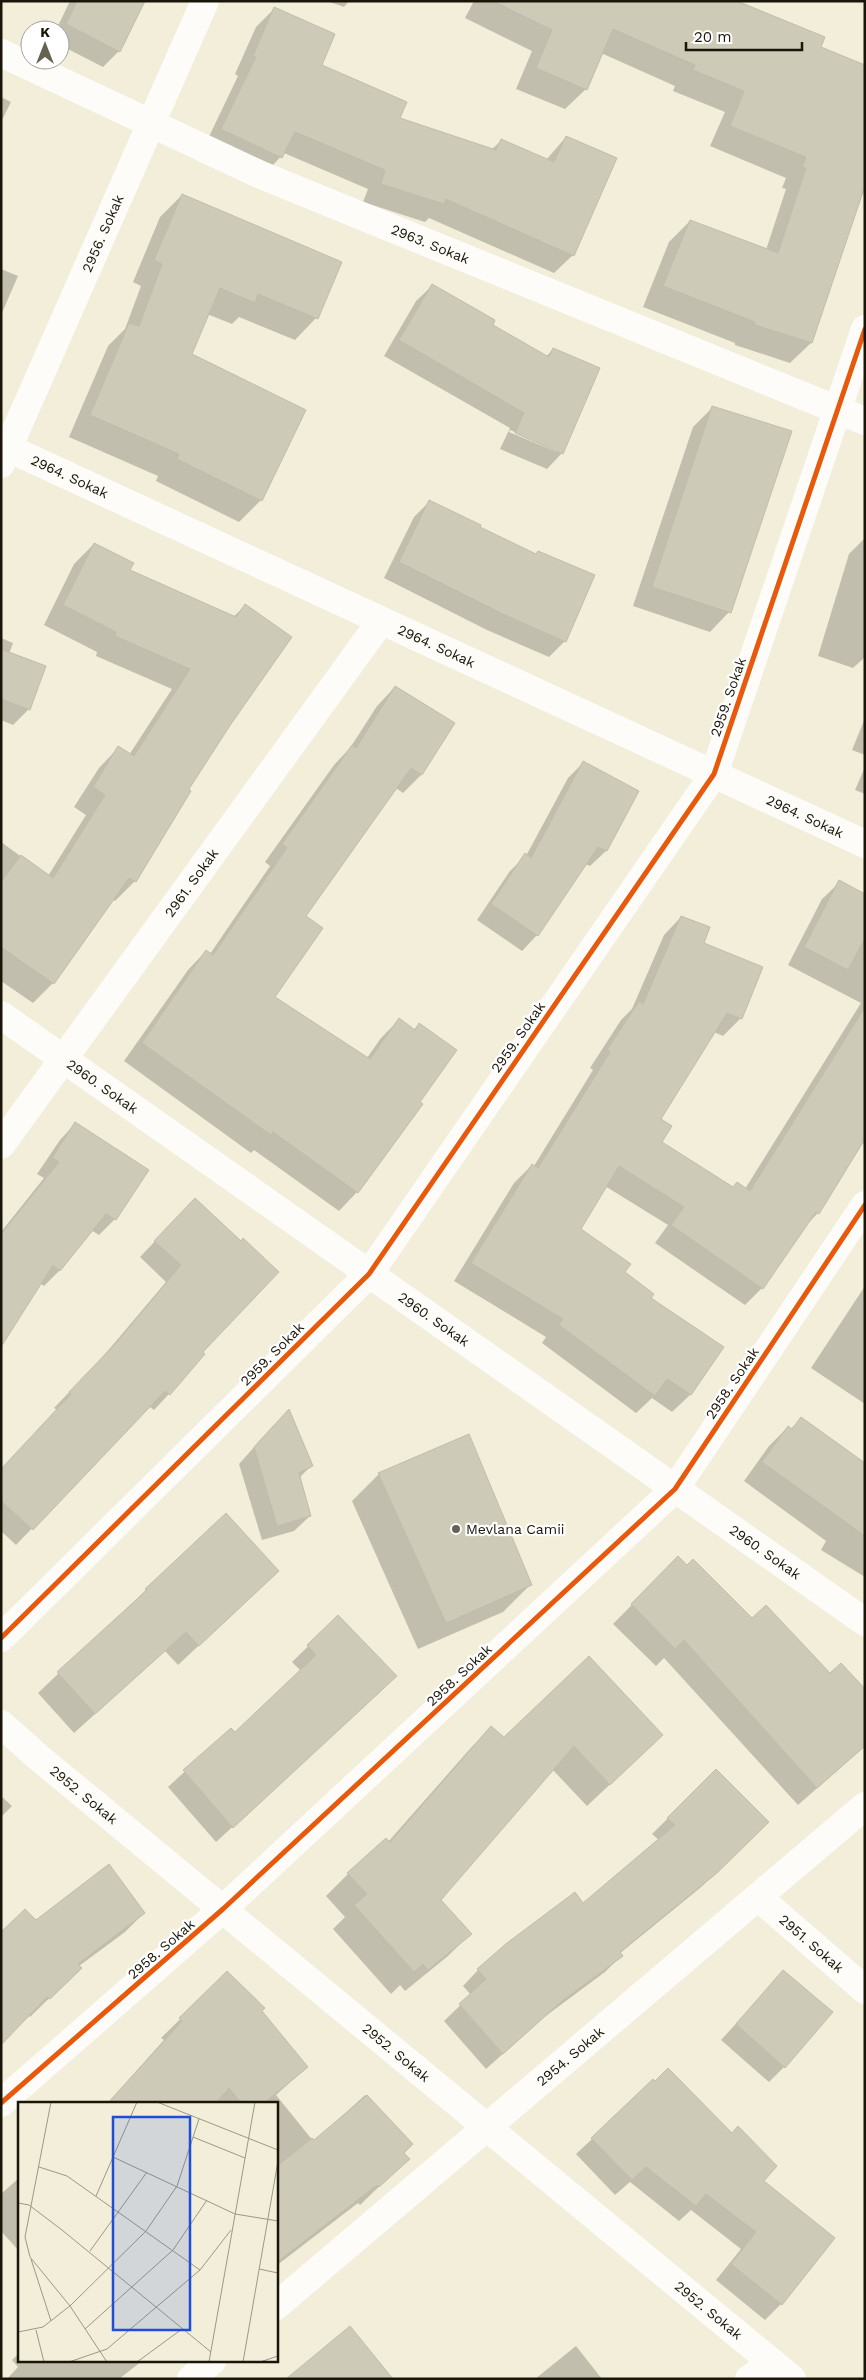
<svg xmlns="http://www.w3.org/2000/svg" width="866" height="2380" viewBox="0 0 866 2380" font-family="'Work Sans',sans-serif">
<rect width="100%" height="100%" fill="#f2eeda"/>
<g fill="#0003" fill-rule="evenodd">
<polygon points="70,1 144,1 119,51 103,67 60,45 60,30 56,30"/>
<polygon points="327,1 349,1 344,7"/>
<polygon points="474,1 708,1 865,66 865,191 860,196 811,343 790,363 735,345 735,343 643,307 669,242 690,221 766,250 786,189 782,188 786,178 710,146 725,112 673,91 675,86 601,53 586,89 565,109 516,89 532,51 465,18"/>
<polygon points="274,9 320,66 398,119 491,150 501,141 546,160 566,137 573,255 554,273 429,218 425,222 363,202 368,189 284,153 263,176 204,147 238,76 235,74 256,27"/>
<polygon points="1,97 11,102 1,122"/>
<polygon points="182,195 316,318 295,340 239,317 232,324 207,314 190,354 261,500 239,522 156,481 158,476 69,437 108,346 125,329 141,286 133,282 160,217"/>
<polygon points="1,269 18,276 1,315"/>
<path d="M432 286 491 326 546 357 553 349 562 453 547 469 500 449 510 428 384 356 416 301ZM510 430 557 450V452L509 432Z"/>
<polygon points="712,408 729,612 710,632 633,606 693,427"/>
<polygon points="430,501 478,528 565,641 549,657 487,630 384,578 414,517"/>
<polygon points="865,538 865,657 853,668 818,656 849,554"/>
<polygon points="94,544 128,571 233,617 245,606 230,723 187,790 135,881 115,901 112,899 53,983 33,1003 1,981 1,842 48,876 86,815 74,807 99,768 118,748 129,755 172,689 96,656 97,652 44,625 74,564"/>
<polygon points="1,638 13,643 9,654 29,709 13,725 1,720"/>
<polygon points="395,687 421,775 403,793 396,788 305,917 274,997 367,1058 381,1038 399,1020 413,1030 419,1025 418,1102 422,1105 357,1192 339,1211 254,1150 251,1153 124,1061 188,970 206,951 210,954 270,866 265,862 334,765 350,748 377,706"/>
<polygon points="865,718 865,755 852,750"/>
<polygon points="584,762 637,791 606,851 590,866 585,864 537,935 522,951 477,920 510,871 526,856 568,778"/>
<polygon points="865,767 865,794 855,790"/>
<polygon points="840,882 865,895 865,1142 859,1146 818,1213 803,1228 762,1288 745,1305 655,1243 668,1225 605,1186 579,1230 649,1298 723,1348 690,1395 672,1412 652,1398 636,1413 542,1343 546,1337 454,1281 514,1183 532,1165 534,1166 593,1070 590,1068 621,1020 632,1009 664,935 681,917 702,943 741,1018 723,1036 714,1032 659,1119 661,1143 732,1188 745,1189 861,1003 788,965 822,899"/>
<polygon points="75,1124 147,1170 115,1219 99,1235 91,1230 60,1270 44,1286 40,1283 1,1345 1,1232 44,1178 37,1174 60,1140"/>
<polygon points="179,1216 201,1352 169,1394 154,1410 149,1406 16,1545 1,1531 1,1470 57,1410 54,1408 100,1360 166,1282 140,1257"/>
<polygon points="865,1286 865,1404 811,1368"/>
<polygon points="801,1419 865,1481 865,1577 821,1550 826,1541 744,1481 769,1446 788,1427 791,1429"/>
<polygon points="273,1426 312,1465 299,1478 310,1516 294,1531 262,1540 239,1464"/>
<polygon points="379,1474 531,1584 503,1612 418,1649 352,1501"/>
<polygon points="678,1558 752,1620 830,1675 865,1691 865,1746 798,1805 664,1658 656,1666 613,1624"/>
<polygon points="146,1590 257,1591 178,1665 165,1651 74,1733 38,1693"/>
<polygon points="338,1617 380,1692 216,1842 168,1787 231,1729 235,1734 301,1671 292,1662"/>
<polygon points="589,1658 639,1757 587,1806 552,1769 440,1900 470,1934 448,1956 405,1991 400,1985 391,1994 333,1929 345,1917 326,1896 348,1874 388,1842 469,1750 491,1727 504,1739"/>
<polygon points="716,1771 767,1822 700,1888 619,1954 621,1956 605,1972 543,2018 486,2069 444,2021 471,1995 463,1986 478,1970 582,1904 659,1840 652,1834"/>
<polygon points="1,1796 12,1806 1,1817"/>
<polygon points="144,1913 125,1932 79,1966 80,1968 30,2017 28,2015 36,1922"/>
<polygon points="783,1972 784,2067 769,2082 721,2040"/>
<polygon points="227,1973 307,2067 276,2095 314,2142 365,2095 411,2144 403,2153 389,2177 360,2205 358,2203 276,2266 276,2104 107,2104 164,2040 161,2038"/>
<polygon points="592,2139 763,2182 834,2238 781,2304 765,2320 716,2280 741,2249 691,2210 679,2221 630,2182 615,2195 576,2154"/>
<polygon points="19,2178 19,2251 1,2231 1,2194"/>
<polygon points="576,2346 602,2379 535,2379"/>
<polygon points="19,2353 19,2361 142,2361 119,2379 7,2379 18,2367 12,2360"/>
</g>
<g fill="#cdcab8" stroke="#c0bdad">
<polygon points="77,1 145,1 120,52 66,24"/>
<polygon points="493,1 737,1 825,37 821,47 865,65 865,186 812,343 755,325 755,322 663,286 690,220 778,253 806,168 802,167 806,157 730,126 744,91 693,70 695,65 613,29 587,90 536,68 552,30"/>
<polygon points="274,7 335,34 322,65 407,102 400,118 496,150 501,139 554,162 566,136 617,158 574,256 446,199 444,204 381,184 385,170 295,132 282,158 221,129 256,57 253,56"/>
<polygon points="182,194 342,262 318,319 258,294 255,303 220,288 192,354 306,410 262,501 177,459 179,454 90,415 129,323 139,326 162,264 154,260"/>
<polygon points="432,284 495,320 493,325 549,357 553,348 600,368 563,454 515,433 524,413 399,340"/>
<polygon points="712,406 792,431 731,613 652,587"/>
<polygon points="429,500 481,525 480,527 536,554 538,551 595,575 566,642 503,614 399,562"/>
<polygon points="94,543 134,563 130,570 236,617 245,604 292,637 231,724 189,789 191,791 136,882 129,878 54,984 1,947 1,882 21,855 53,878 105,795 93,787 118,746 134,756 190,669 115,636 116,632 63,605"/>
<polygon points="1,649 46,666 30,710 1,699"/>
<polygon points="395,686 455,723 422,775 411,768 306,916 323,928 275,997 370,1059 399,1018 415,1030 419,1023 457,1050 420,1102 423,1104 358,1193 273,1132 271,1135 142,1043 206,950 213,955 287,848 282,844 352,745 356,748"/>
<polygon points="583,761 639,791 607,851 598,847 538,936 491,904 525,853 531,858"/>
<polygon points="839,880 865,894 865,938 848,970 804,947"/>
<polygon points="681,916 710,927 704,943 763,967 742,1019 727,1013 661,1119 672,1126 662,1142 733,1187 737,1182 750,1191 865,1007 865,1139 819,1214 816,1212 763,1289 671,1225 684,1207 619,1166 581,1229 631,1264 625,1272 654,1294 651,1298 724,1347 691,1395 667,1379 655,1396 559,1325 563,1319 471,1263 532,1164 538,1168 610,1052 607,1050 639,1001 643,1004"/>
<polygon points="75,1122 149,1170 116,1220 106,1214 60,1271 53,1265 1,1347 1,1234 59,1162 52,1158"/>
<polygon points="195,1198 241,1241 243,1238 279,1272 203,1352 205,1354 170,1395 165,1391 33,1530 1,1501 1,1469 71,1394 69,1392 116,1343 181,1265 154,1241"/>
<polygon points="289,1409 313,1466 299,1473 311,1516 277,1526 254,1447"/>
<polygon points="801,1417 865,1463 865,1536 762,1462 788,1426 792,1429"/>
<polygon points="469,1434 532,1585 446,1623 378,1473"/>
<polygon points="226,1513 279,1571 199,1646 186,1632 95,1714 57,1672 147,1590 145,1589"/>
<polygon points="678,1556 687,1565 693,1559 752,1618 766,1605 830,1673 841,1663 865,1689 865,1746 817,1788 684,1640 675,1649 631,1604"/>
<polygon points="338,1615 397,1676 233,1828 183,1770 231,1728 235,1732 316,1655 307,1645"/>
<polygon points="589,1656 663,1735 610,1785 574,1746 441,1900 472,1934 428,1970 423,1964 414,1972 354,1905 367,1894 347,1873 386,1838 390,1842 491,1726 504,1737"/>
<polygon points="716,1769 769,1822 717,1873 620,1952 623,1956 561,2002 503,2054 459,2004 486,1979 477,1969 507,1943 575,1892 583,1903 675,1825 667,1818"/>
<polygon points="109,1864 145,1913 78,1964 82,1968 50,1999 47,1997 1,2045 1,1932 25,1909 36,1920"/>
<polygon points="783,1970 833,2012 785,2068 736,2024"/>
<polygon points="227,1971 265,2008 262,2011 308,2067 263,2104 242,2104 229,2088 215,2104 107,2104 182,2021 179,2018"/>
<polygon points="668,2068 732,2133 738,2126 777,2166 764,2181 835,2238 782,2305 731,2264 756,2232 706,2194 696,2206 646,2167 632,2180 591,2138 653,2079 655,2081"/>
<polygon points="367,2095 413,2144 404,2153 410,2159 379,2187 377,2185 276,2263 276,2167 312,2138 314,2140"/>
<polygon points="350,2326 393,2379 286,2379"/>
</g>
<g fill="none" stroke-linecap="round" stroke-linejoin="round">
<g stroke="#fdfcf9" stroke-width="28">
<path id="s1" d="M1 53 261 175 865 421"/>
<path id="s2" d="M8 448 865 844"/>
<path id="s3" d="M1 464 205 1"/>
<path id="s4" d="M1 1015 865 1622"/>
<path id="s5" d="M1 1145 381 621"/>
<polyline points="1,1638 369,1274 714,774 865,329"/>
<path id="s6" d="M1 1724 38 1757 792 2379"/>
<path id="s7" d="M758 1897 865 1990"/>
<polyline points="1,2103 223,1909 675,1489 865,1205"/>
<path id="s8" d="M276 2306 865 1806"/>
<polyline points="191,2379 212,2361"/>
<polyline points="749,2379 772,2362"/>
</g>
<g stroke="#fff" stroke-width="8">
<g id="cycleway">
<polyline points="1,1638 369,1274 714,774 865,329"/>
<polyline points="1,2103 223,1909 675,1489 865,1205"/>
</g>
</g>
<use href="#cycleway" stroke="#e8590c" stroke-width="5"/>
</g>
<circle fill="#656252" stroke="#fff" stroke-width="2" cx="456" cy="1529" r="5"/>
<g text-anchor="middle" stroke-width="4.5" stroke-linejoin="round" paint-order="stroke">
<g font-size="14" fill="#191609" stroke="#fff">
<text dy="5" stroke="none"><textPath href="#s3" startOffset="252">2956. Sokak</textPath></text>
<text dy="5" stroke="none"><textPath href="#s1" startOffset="470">2963. Sokak</textPath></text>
<text dy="5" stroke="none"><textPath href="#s2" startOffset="68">2964. Sokak</textPath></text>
<text dy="5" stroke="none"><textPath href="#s2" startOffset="472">2964. Sokak</textPath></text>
<text transform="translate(728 697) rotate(-71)" y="5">2959. Sokak</text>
<text dy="5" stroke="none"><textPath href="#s2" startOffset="878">2964. Sokak</textPath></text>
<text dy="5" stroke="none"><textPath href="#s5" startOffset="324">2961. Sokak</textPath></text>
<text transform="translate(518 1037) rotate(-55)" y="5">2959. Sokak</text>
<text dy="5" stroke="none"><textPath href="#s4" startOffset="124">2960. Sokak</textPath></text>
<text dy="5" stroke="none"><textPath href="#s4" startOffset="529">2960. Sokak</textPath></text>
<text transform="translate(272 1354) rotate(-45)" y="5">2959. Sokak</text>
<text transform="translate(732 1383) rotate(-56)" y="5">2958. Sokak</text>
<text dy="5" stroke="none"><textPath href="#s4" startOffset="934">2960. Sokak</textPath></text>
<text transform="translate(459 1675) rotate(-43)" y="5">2958. Sokak</text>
<text dy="5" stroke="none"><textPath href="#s6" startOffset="109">2952. Sokak</textPath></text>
<text dy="5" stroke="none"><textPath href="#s7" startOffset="71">2951. Sokak</textPath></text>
<text transform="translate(161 1949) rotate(-41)" y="5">2958. Sokak</text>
<text dy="5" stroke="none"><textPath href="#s6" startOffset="514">2952. Sokak</textPath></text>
<text dy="5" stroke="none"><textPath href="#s8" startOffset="386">2954. Sokak</textPath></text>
<text dy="5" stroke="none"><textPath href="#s6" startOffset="919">2952. Sokak</textPath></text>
</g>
<g font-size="14" fill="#191609" stroke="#fff" text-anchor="start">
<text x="466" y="1534">Mevlana Camii</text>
</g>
</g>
<g transform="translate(18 2102)">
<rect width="260" height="260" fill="#f2eeda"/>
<path fill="none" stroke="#9b9886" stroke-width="1" d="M33 0 7 135 12 155 52 204 89 260M139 0 260 48M175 35 227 56M95 55 217 112 260 119M21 65 49 74 182 168M78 94 119 0M0 101 11 103 44 128 193 250M72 149 129 70M13 157 33 219M241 167 260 171M67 227 155 148 189 98M18 228 26 260M0 230 25 225 53 203 128 129 159 84 181 17M51 260 89 247 182 168 213 128M119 260 164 227M191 260 237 0M225 260 260 59M242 260 260 254"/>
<path fill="#1d4ed8" fill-opacity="0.15" stroke="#1d4ed8" stroke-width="2.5" d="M95 15H172V228H95Z"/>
<rect width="260" height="260" fill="none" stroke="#191609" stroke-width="2.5"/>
</g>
<rect width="866" height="2380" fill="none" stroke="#191609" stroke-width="5"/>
<g transform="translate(45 45)"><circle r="24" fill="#ffffff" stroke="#a3a29d"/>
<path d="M0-4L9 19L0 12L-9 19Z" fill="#656252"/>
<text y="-8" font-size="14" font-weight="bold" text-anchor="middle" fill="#191609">K</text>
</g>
<path d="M686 42v8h116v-8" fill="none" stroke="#191609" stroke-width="2.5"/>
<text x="694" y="42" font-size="15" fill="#191609" stroke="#ffffff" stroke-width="4" paint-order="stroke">20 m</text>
</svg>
